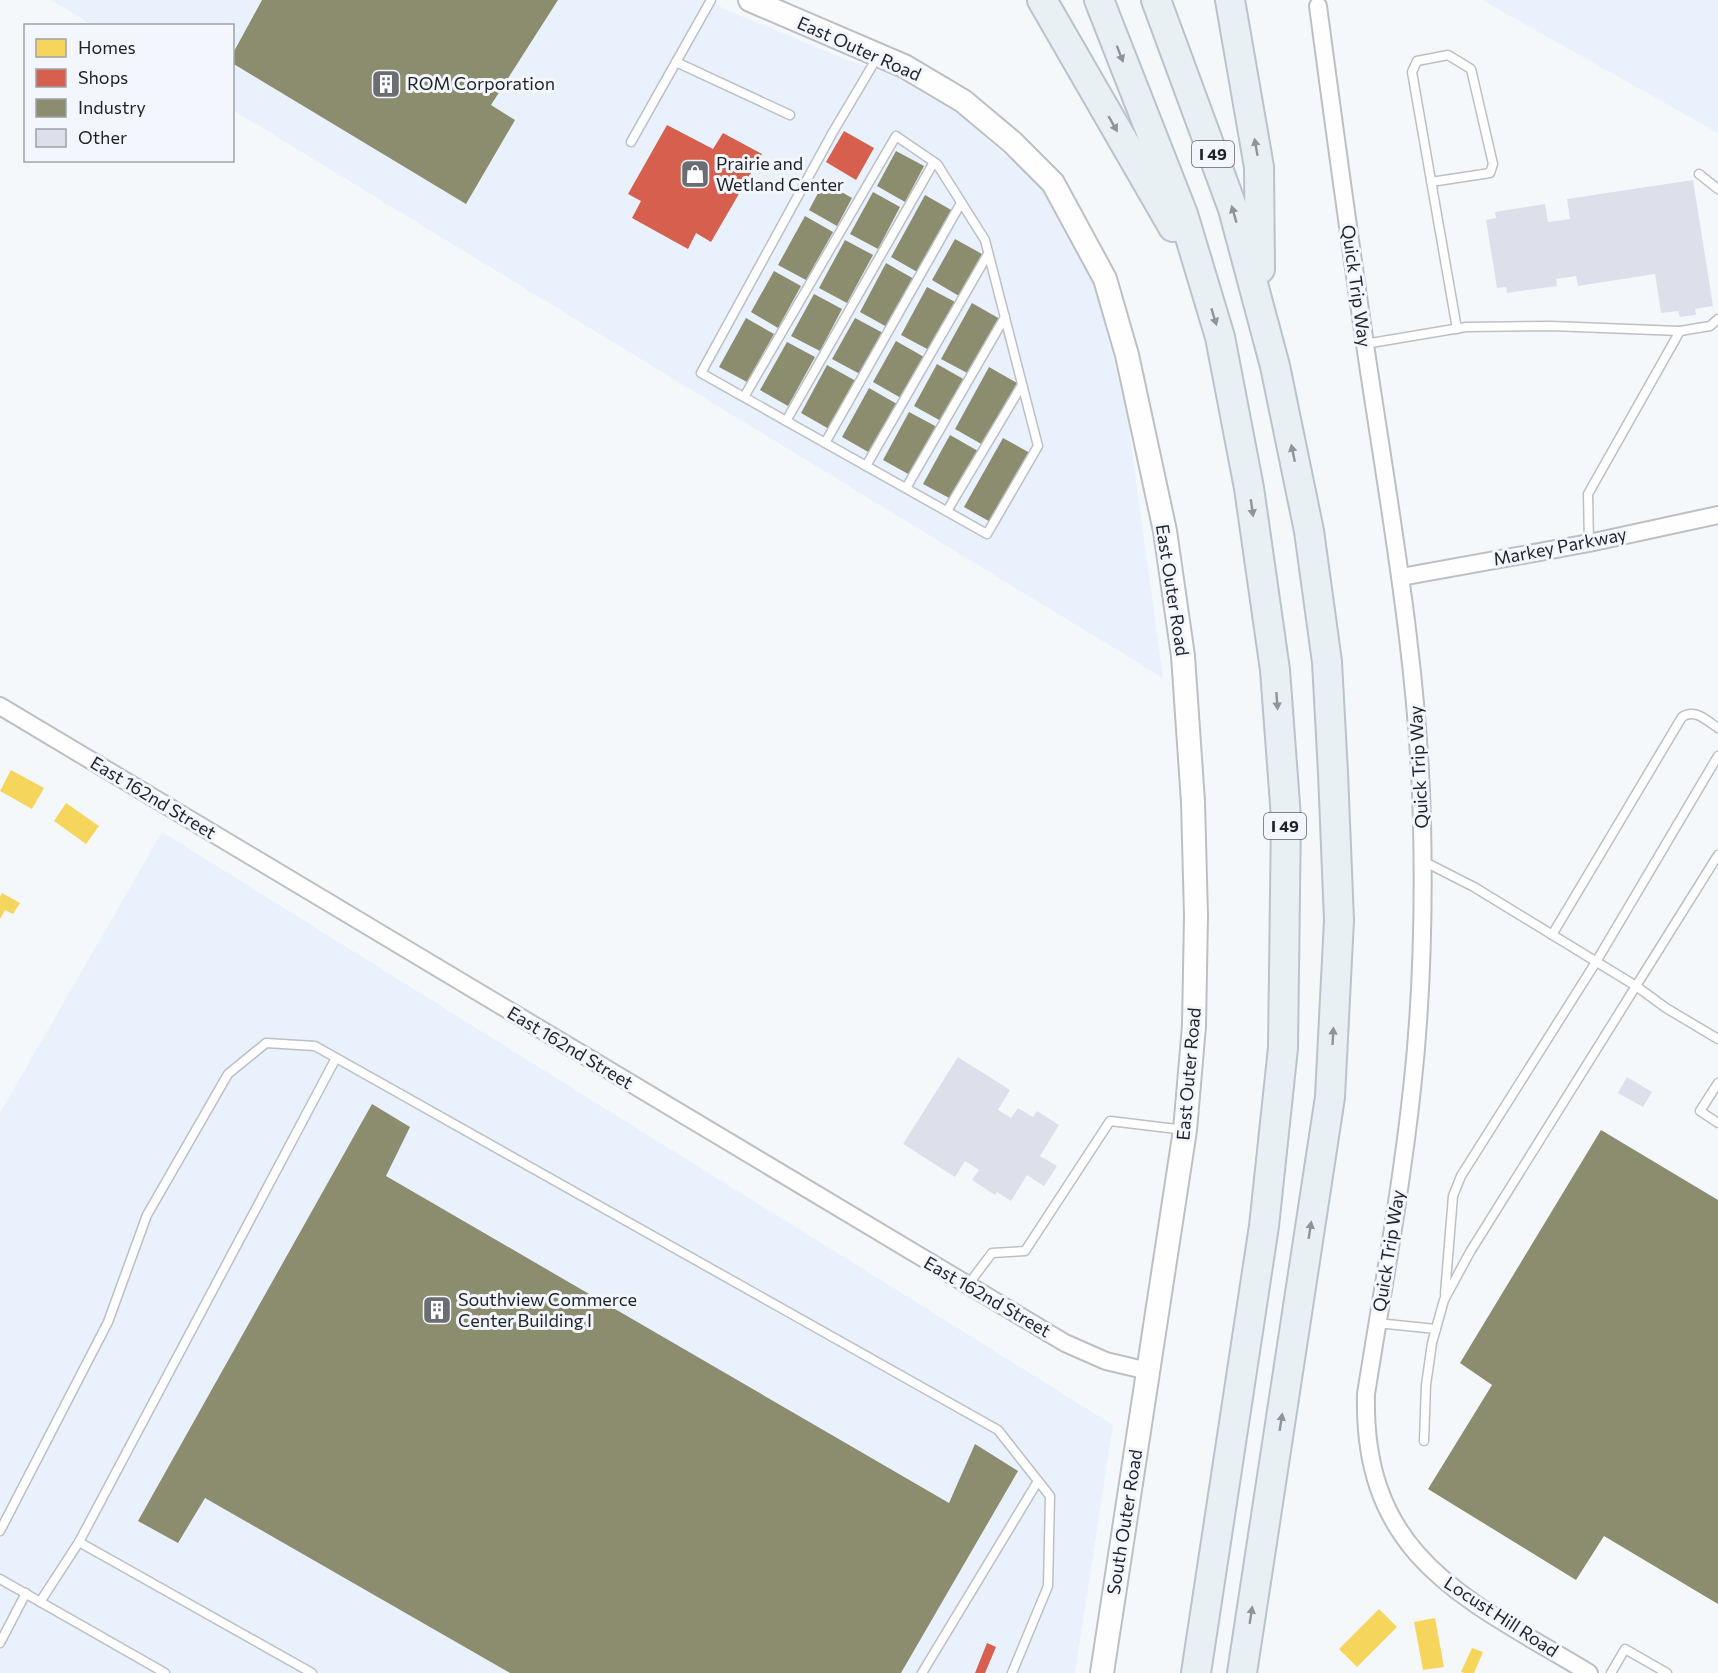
<svg xmlns="http://www.w3.org/2000/svg" width="1718" height="1673" viewBox="0 0 1718 1673" font-family="Commissioner,sans-serif">
<rect width="100%" height="100%" fill="#f5f8fb"/>
<g fill="#e8f1fc">
<polygon points="51,0 711,0 722,8 845,59 894,76 961,116 1044,190 1094,281 1127,414 1163,678 233,110 232,26 93,25"/>
<polygon points="1482,0 1718,0 1718,133"/>
<polygon points="162,832 1113,1425 1075,1673 0,1673 0,1113"/>
</g>
<g fill="#f6d55c">
<polygon points="11,770 44,788 32,809 0,791"/>
<polygon points="66,803 99,826 86,844 54,821"/>
<polygon points="2,893 20,903 13,914 5,910 0,919 0,897"/>
<polygon points="1379,1609 1397,1627 1357,1667 1339,1649"/>
<polygon points="1435,1618 1444,1667 1423,1670 1414,1622"/>
<polygon points="1472,1648 1483,1652 1474,1673 1465,1673 1461,1672"/>
</g>
<g fill="#d6604d">
<polygon points="667,125 713,149 723,133 762,154 711,242 696,233 688,249 632,218 641,201 628,194"/>
<polygon points="844,131 874,148 856,180 826,162"/>
<polygon points="987,1643 996,1647 985,1673 975,1673"/>
</g>
<g fill="#8c8c6e">
<polygon points="262,0 558,0 491,105 515,120 466,204 232,63 232,55"/>
<polygon points="896,151 924,166 905,202 877,186"/>
<polygon points="824,182 852,198 837,226 809,210"/>
<polygon points="873,192 900,207 878,249 850,234"/>
<polygon points="925,195 953,211 919,273 891,257"/>
<polygon points="805,216 833,232 806,280 778,265"/>
<polygon points="955,239 982,254 959,296 932,280"/>
<polygon points="845,240 873,255 847,303 819,288"/>
<polygon points="886,263 914,279 887,327 860,312"/>
<polygon points="774,271 801,286 778,328 751,312"/>
<polygon points="927,287 955,302 929,350 901,335"/>
<polygon points="814,294 842,309 820,351 791,336"/>
<polygon points="972,303 1000,319 969,374 941,359"/>
<polygon points="746,318 774,334 747,382 719,367"/>
<polygon points="855,318 883,333 860,374 832,359"/>
<polygon points="896,341 924,357 901,398 873,382"/>
<polygon points="787,342 815,357 788,406 760,390"/>
<polygon points="937,364 965,380 941,421 914,406"/>
<polygon points="827,365 856,381 829,429 801,413"/>
<polygon points="989,367 1017,383 983,445 955,429"/>
<polygon points="869,388 897,404 870,453 842,437"/>
<polygon points="909,412 937,427 910,475 883,460"/>
<polygon points="950,435 978,451 951,499 923,484"/>
<polygon points="1003,438 1030,453 992,523 964,507"/>
<polygon points="372,1104 410,1127 386,1176 949,1503 975,1444 1018,1471 901,1673 510,1673 205,1498 178,1543 138,1521"/>
<polygon points="1601,1130 1718,1200 1718,1604 1604,1536 1576,1580 1428,1489 1492,1385 1460,1363"/>
</g>
<g fill="#dde0ea">
<polygon points="1693,180 1713,306 1695,309 1696,315 1680,317 1678,311 1661,313 1655,274 1578,286 1576,276 1556,279 1557,286 1507,293 1506,287 1497,288 1486,220 1496,218 1495,212 1545,204 1548,222 1570,219 1567,199"/>
<polygon points="958,1057 1010,1090 998,1110 1011,1118 1018,1108 1033,1117 1037,1111 1059,1125 1040,1156 1057,1166 1044,1186 1027,1175 1011,1201 997,1192 995,1195 972,1180 979,1170 965,1161 955,1177 903,1144"/>
<polygon points="1627,1077 1652,1092 1643,1107 1618,1093"/>
</g>
<g fill="none" stroke-linecap="round" stroke-linejoin="round">
<g stroke="#bcc0c4" stroke-width="11">
<g id="lane">
<polyline points="676,62 790,115"/>
<polyline points="631,142 711,0"/>
<polyline points="1699,174 1718,189"/>
<polyline points="1431,182 1490,173 1493,164 1471,69 1448,55 1417,61 1412,72 1457,329"/>
<polyline points="1680,331 1710,326 1718,319"/>
<polyline points="1365,344 1466,327 1551,326 1680,331 1588,494 1589,543"/>
<polyline points="744,397 896,136 937,164 985,240 1038,446 987,534 701,373 833,132 878,56"/>
<polyline points="786,421 934,162"/>
<polyline points="825,443 961,203"/>
<polyline points="866,466 988,254"/>
<polyline points="906,488 1005,317"/>
<polyline points="947,511 1022,385"/>
<polyline points="1718,855 1636,986 1666,1008 1718,1039"/>
<polyline points="1423,861 1474,887 1636,986 1470,1252 1444,1300 1432,1343 1426,1385 1424,1441"/>
<path d="M1552 935 1682 717C1695 708 1707 721 1718 728"/>
<polyline points="1718,1083 1700,1111 1718,1123"/>
<polyline points="967,1286 992,1253 1025,1251 1110,1121 1185,1130"/>
<polyline points="1445,1294 1453,1196 1461,1176 1596,962 1718,756"/>
<polyline points="1377,1323 1436,1329"/>
<polyline points="0,1531 108,1322 147,1215 228,1074 266,1043 315,1046 998,1430 1050,1496 1048,1586 1012,1673"/>
<polyline points="0,1579 165,1673"/>
<polyline points="40,1602 79,1542"/>
<polyline points="0,1643 26,1593"/>
<polyline points="312,1673 79,1542 336,1058"/>
<polyline points="922,1673 1038,1481"/>
<polyline points="1611,1673 1625,1649 1667,1673"/>
</g>
</g>
<g stroke="#bcc0c4" stroke-width="20">
<g id="street">
<path d="M1318 6C1336 141 1354 276 1375 410 1396 547 1419 683 1422 822 1424 911 1422 1000 1412 1089 1401 1191 1382 1293 1366 1394 1362 1559 1467 1599 1589 1673"/>
<polyline points="1401,577 1589,543 1718,515"/>
<polyline points="0,706 1065,1343 1106,1361 1148,1371"/>
</g>
</g>
<g stroke="#bcc0c4" stroke-width="26">
<polyline id="secondary" points="750,0 904,66 963,101 1012,142 1053,183 1105,279 1127,355 1165,531 1183,656 1193,802 1196,916 1194,1026 1185,1130 1102,1673"/>
</g>
<g stroke="#bac3c9" stroke-width="32">
<g id="highway">
<polyline points="1042,0 1173,227"/>
<polyline points="1099,0 1183,214 1220,337 1249,488 1275,670 1286,818 1283,1048 1264,1226 1196,1673"/>
<polyline points="1156,0 1233,209 1275,366 1309,531 1327,662 1333,773 1339,920 1330,1097 1242,1673"/>
<polyline points="1230,0 1259,167 1260,269"/>
</g>
</g>
<use href="#lane" stroke="#fefefe" stroke-width="8"/>
<use href="#street" stroke="#fefefe" stroke-width="16"/>
<use href="#secondary" stroke="#fefefe" stroke-width="22"/>
<use href="#highway" stroke="#e9f0f4" stroke-width="28"/>
</g>
<defs><path id="oneway-solid" d="M-6-.8H1V-3.2L6.5 0L1 3.2V.8H-6Z" transform="scale(1.5)"/></defs>
<g fill="#8e9498">
<use href="#oneway-solid" transform="translate(1120 54) rotate(69)"/>
<use href="#oneway-solid" transform="translate(1113 124) rotate(60)"/>
<use href="#oneway-solid" transform="translate(1256 147) rotate(-100)"/>
<use href="#oneway-solid" transform="translate(1234 214) rotate(-106)"/>
<use href="#oneway-solid" transform="translate(1214 317) rotate(73)"/>
<use href="#oneway-solid" transform="translate(1293 453) rotate(-102)"/>
<use href="#oneway-solid" transform="translate(1252 508) rotate(82)"/>
<use href="#oneway-solid" transform="translate(1277 701) rotate(86)"/>
<use href="#oneway-solid" transform="translate(1333 1036) rotate(-87)"/>
<use href="#oneway-solid" transform="translate(1310 1230) rotate(-81)"/>
<use href="#oneway-solid" transform="translate(1281 1422) rotate(-81)"/>
<use href="#oneway-solid" transform="translate(1251 1615) rotate(-81)"/>
</g>
<defs>
<g id="building-square" transform="scale(1.5)"><rect x="-9" y="-9" width="18" height="18" rx="4" fill="#6a6e72" stroke="#f3f7fd"/><path d="M-4-6H4V6H1V3H-1V6H-4ZM-2.5-4.3h1.7v1.8h-1.7ZM.8-4.3h1.7v1.8H.8ZM-2.5-1h1.7V.8h-1.7ZM.8-1h1.7V.8H.8Z" fill="#fff"/></g>
<g id="shop-square" transform="scale(1.5)"><rect x="-9" y="-9" width="18" height="18" rx="4" fill="#6a6e72" stroke="#f3f7fd"/><path d="M-5-2.5h2.3a2.7 3.5 0 0 1 5.4 0H5L5.5 6h-11ZM-1.5-2.5h3a1.5 2.3 0 0 0-3 0Z" fill="#fff"/></g>
</defs>
<g fill-rule="evenodd">
<use href="#building-square" x="386" y="84"/>
<use href="#shop-square" x="695" y="174"/>
<use href="#building-square" x="437" y="1310"/>
</g>
<g text-anchor="middle" stroke-width="6" stroke-linejoin="round" paint-order="stroke">
<g fill="#f3f7fd" stroke="#5f6368" stroke-width="1.5">
<rect x="1192" y="141" width="42" height="26" rx="4.5"/>
<rect x="1264" y="813" width="42" height="26" rx="4.5"/>
</g>
<g font-size="16" font-weight="bold" fill="#1f2328">
<text x="1213" y="160">I 49</text>
<text x="1285" y="832">I 49</text>
</g>
<g font-size="18" fill="#1f2328" stroke="#f3f7fd">
<text transform="translate(859 49) rotate(24)" y="6">East Outer Road</text>
<text transform="translate(1356 286) rotate(82)" y="6">Quick Trip Way</text>
<text transform="translate(1560 547) rotate(-11)" y="6">Markey Parkway</text>
<text transform="translate(1172 590) rotate(81)" y="6">East Outer Road</text>
<text transform="translate(1419 767) rotate(-93)" y="6">Quick Trip Way</text>
<text transform="translate(153 798) rotate(31)" y="6">East 162nd Street</text>
<text transform="translate(570 1048) rotate(31)" y="6">East 162nd Street</text>
<text transform="translate(1189 1074) rotate(-85)" y="6">East Outer Road</text>
<text transform="translate(1389 1251) rotate(-81)" y="6">Quick Trip Way</text>
<text transform="translate(987 1297) rotate(30)" y="6">East 162nd Street</text>
<text transform="translate(1125 1522) rotate(-81)" y="6">South Outer Road</text>
<text transform="translate(1501 1617) rotate(33)" y="6">Locust Hill Road</text>
</g>
<g font-size="18" fill="#1f2328" stroke="#f3f7fd" text-anchor="start">
<text x="407" y="90">ROM Corporation</text>
<text x="716" y="170">Prairie and<tspan x="716" dy="21">Wetland Center</tspan></text>
<text x="458" y="1306">Southview Commerce<tspan x="458" dy="21">Center Building I</tspan></text>
</g>
</g>
<rect x="24" y="24" width="210" height="138" fill="#f3f7fd" stroke="#9ea2a8" stroke-width="1.5"/>
<rect x="36" y="39" width="30" height="18" fill="#f6d55c" stroke="#9ea2a8" stroke-width="1.5"/>
<text x="78" y="54" font-size="18" fill="#1f2328">Homes</text>
<rect x="36" y="69" width="30" height="18" fill="#d6604d" stroke="#9ea2a8" stroke-width="1.5"/>
<text x="78" y="84" font-size="18" fill="#1f2328">Shops</text>
<rect x="36" y="99" width="30" height="18" fill="#8c8c6e" stroke="#9ea2a8" stroke-width="1.5"/>
<text x="78" y="114" font-size="18" fill="#1f2328">Industry</text>
<rect x="36" y="129" width="30" height="18" fill="#dde0ea" stroke="#9ea2a8" stroke-width="1.5"/>
<text x="78" y="144" font-size="18" fill="#1f2328">Other</text>
</svg>
